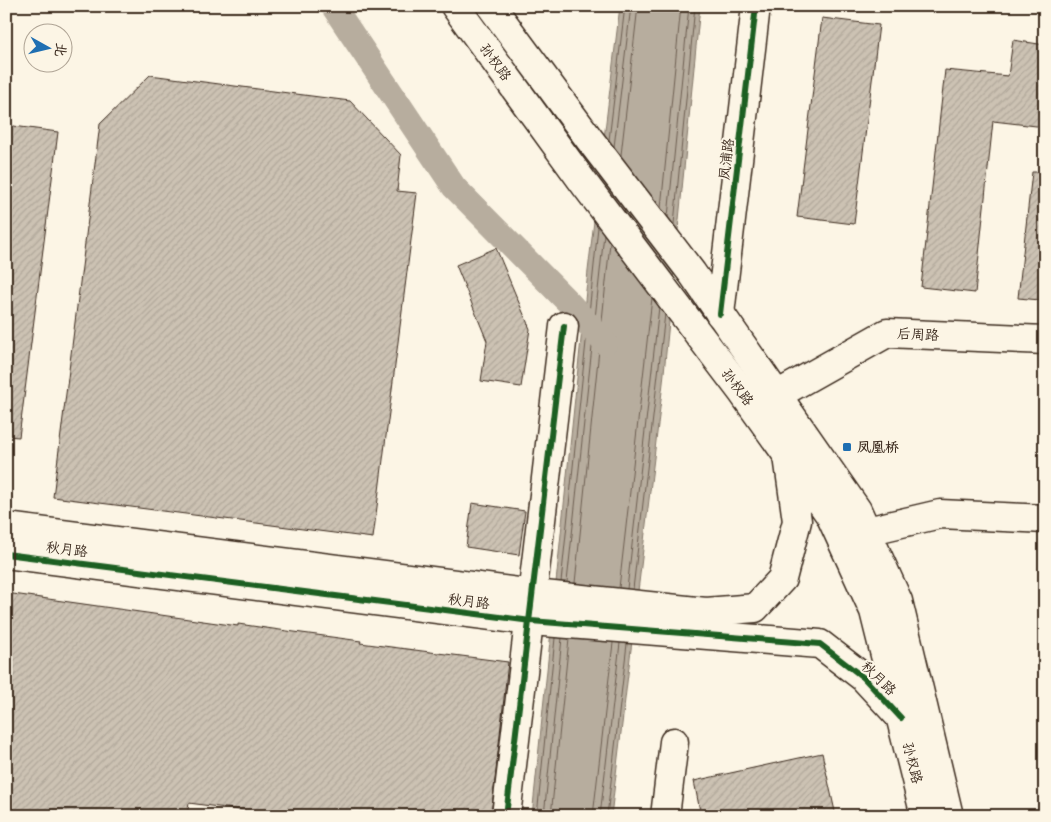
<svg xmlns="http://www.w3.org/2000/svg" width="1051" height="822" viewBox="0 0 1051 822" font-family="Delius,'LXGW WenKai TC',sans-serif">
<defs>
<pattern id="building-hatch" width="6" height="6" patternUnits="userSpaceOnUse" patternTransform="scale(1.25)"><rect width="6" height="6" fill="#ccc2b3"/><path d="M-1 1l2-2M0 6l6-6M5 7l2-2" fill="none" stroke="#b0a79a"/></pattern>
</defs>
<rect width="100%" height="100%" fill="#fcf5e5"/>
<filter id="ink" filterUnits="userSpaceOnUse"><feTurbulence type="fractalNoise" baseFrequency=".02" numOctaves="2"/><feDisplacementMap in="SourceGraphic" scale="10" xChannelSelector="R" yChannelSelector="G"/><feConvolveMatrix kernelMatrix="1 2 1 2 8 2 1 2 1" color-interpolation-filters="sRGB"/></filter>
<g filter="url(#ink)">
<polygon fill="#b7ad9e" stroke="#85796b" points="620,6 700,6 663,383 611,816 532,816 588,271"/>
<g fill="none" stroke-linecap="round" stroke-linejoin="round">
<g stroke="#6d5e51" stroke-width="1">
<polyline points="609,140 625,6"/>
<polyline points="614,147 631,6"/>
<polyline points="621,155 638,6"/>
<polyline points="661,208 681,6"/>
<polyline points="668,217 689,6"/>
<polyline points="674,224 695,6"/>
<polyline points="561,582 598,227"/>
<polyline points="567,582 604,234"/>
<polyline points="575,583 610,243"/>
<polyline points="619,588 652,298"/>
<polyline points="627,589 659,307"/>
<polyline points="633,589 665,314"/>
<polyline points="537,816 555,638"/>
<polyline points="544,816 562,638"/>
<polyline points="551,816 569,639"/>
<polyline points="593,816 613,643"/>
<polyline points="600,816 620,643"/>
<polyline points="607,816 627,644"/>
</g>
<polyline stroke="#b7ad9e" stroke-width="25" points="333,6 454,187 570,304 605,343"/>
</g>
<g fill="url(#building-hatch)" stroke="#3b2a1e">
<polygon points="822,18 879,25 854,224 797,217"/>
<polygon points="1013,40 1045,45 1045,127 993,121 975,293 921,287 945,70 1008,76"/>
<polygon points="150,75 350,101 401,155 397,191 417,193 373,538 53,497 100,124"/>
<polygon points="6,125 58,132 19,437 6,436"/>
<polygon points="1032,172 1045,172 1045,255 1040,300 1018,298"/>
<polygon points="496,248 530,329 521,387 481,381 487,341 456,265"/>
<polygon points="472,503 525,511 519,555 466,547"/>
<polygon points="6,593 238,626 238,624 287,631 361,641 360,643 508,662 491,816 283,816 189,803 187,816 6,816"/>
<polygon points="822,753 836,816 701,816 694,781"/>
</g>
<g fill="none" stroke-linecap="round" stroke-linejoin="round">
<g stroke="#3b2a1e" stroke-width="31">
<g id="minor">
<polyline points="720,314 756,6"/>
<polyline points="777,395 887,333 1045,340"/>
<polyline points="6,527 534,594 706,612 755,608 782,579 797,521 788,456"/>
<polyline points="867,531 940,514 1045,519"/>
<polyline points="6,554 531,621 820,644 864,678 901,718"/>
<polyline points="506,816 564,326"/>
<polyline points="665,816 674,742"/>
</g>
</g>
<g stroke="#3b2a1e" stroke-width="31">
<g id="major">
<polyline points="455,6 586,186 743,393 830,515 874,611 925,816"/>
<polyline points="491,6 590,140 692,273 857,510 898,601 949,816"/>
</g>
</g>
<use href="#minor" stroke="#fcf5e5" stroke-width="28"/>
<use href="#major" stroke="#fcf5e5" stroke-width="28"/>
<g stroke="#fcf5e5" stroke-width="9">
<g id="cycleway">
<polyline points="720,314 756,6"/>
<polyline points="6,554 531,621 820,644 864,678 901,718"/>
<polyline points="506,816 564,326"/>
</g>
</g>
<use href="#cycleway" stroke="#1b5e20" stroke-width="6"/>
</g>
</g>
<rect fill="#1f6fb2" stroke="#fcf5e5" stroke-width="2" x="842" y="442" width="10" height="10" rx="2.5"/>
<g text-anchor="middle" stroke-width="4" stroke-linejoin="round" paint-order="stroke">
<g font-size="14" fill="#3b2a1e" stroke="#fcf5e5">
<text transform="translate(496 62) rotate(54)" y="5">孙权路</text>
<text transform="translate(726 159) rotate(-83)" y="5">凤浦路</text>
<text transform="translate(918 334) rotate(3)" y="5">后周路</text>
<text transform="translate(738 387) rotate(53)" y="5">孙权路</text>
<text transform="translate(67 549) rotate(7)" y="5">秋月路</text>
<text transform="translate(469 601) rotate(7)" y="5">秋月路</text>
<text transform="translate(879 678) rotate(44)" y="5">秋月路</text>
<text transform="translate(913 763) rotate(76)" y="5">孙权路</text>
</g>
<g font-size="14" font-weight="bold" fill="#3b2a1e" stroke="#fcf5e5" text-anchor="start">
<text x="857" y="452">凤凰桥</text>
</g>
</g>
<rect width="1051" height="822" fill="none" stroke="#fcf5e5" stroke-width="25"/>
<rect x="12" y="12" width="1026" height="797" fill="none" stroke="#3b2a1e" stroke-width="2" filter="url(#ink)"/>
<g transform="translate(48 48) rotate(98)"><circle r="24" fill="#fcf5e5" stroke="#afa495"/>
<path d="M0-4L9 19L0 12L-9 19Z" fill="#1f6fb2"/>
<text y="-8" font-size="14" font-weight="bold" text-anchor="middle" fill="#3b2a1e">北</text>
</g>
</svg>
